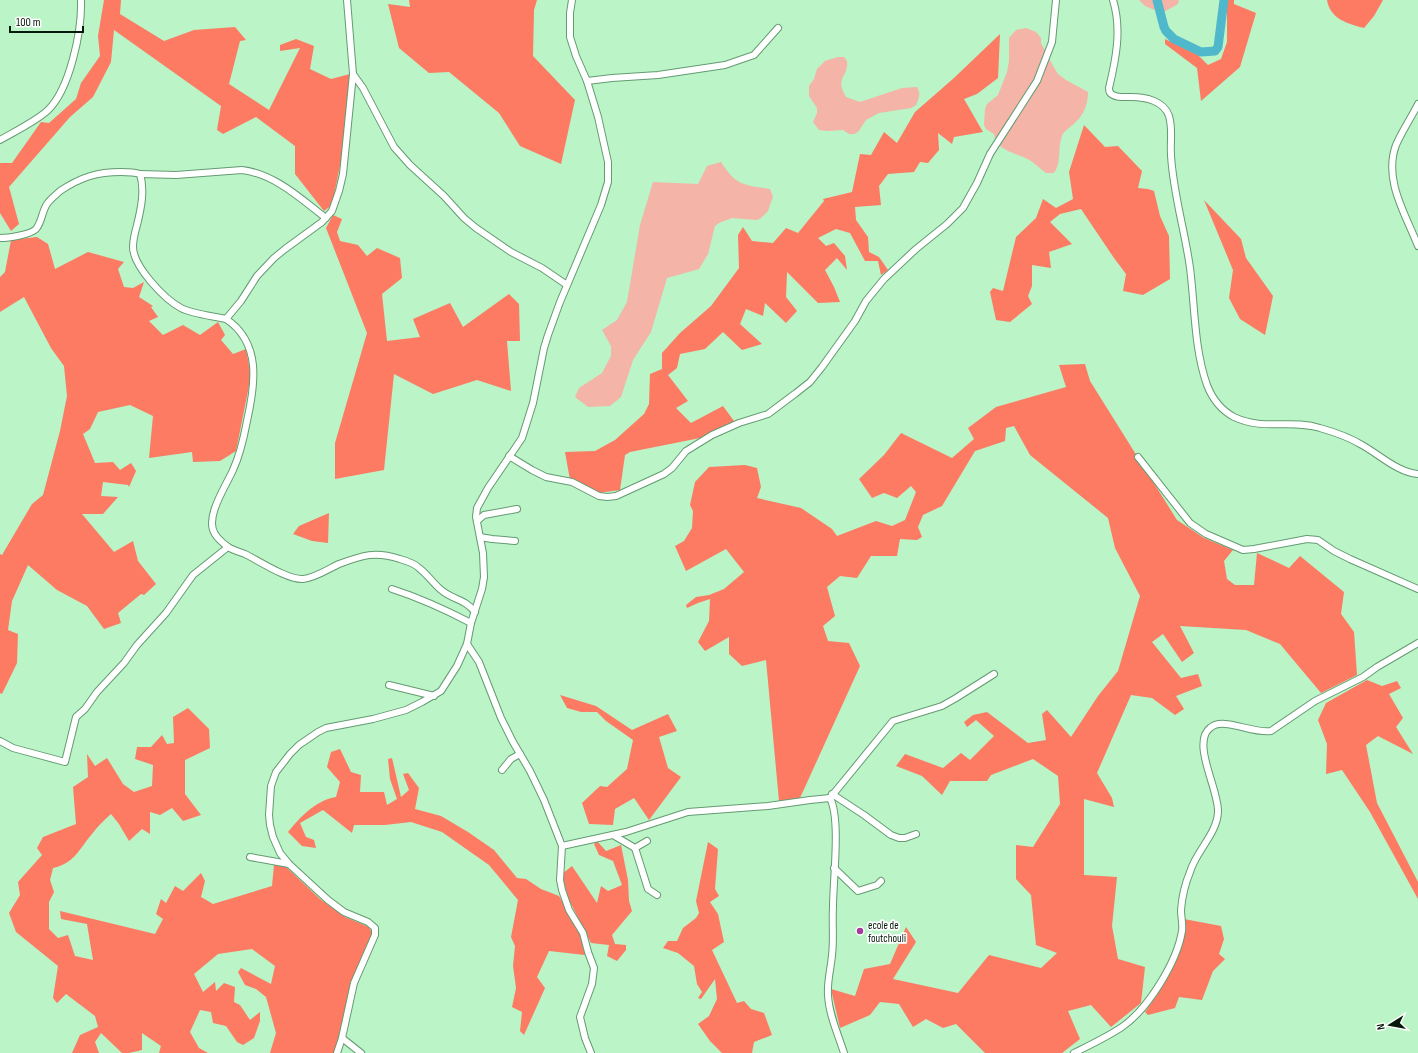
<svg xmlns="http://www.w3.org/2000/svg" width="1418" height="1053" viewBox="0 0 1418 1053" font-family="'Sofia Sans Condensed',sans-serif">
<rect width="100%" height="100%" fill="#baf4c7"/>
<g fill="#f4b4a7">
<polygon points="1139,0 1179,0 1178,4 1162,13 1145,6"/>
<path d="M1026 28 1036 32 1041 38V43L1053 66 1058 74 1066 80 1088 92C1088 107 1082 118 1070 127 1067 130 1063 132 1062 136 1057 149 1062 162 1054 173H1046C1041 169 1036 165 1031 161 1019 153 996 152 994 134L986 129 984 125 985 109 987 104 998 95 1007 72 1009 61V38L1016 30Z"/>
<path d="M838 57H844L847 61C849 78 834 76 846 97L860 102 902 88 917 87C921 94 919 98 916 105L911 108 879 113 866 120 858 132 854 134H849L843 130 828 131 819 130 813 122 817 113V108L809 96V86L814 79 817 69 825 61Z"/>
<path d="M721 162C736 186 744 185 770 189L773 197 771 202 768 211 761 218 757 220 732 218 719 223 715 226 708 254 699 269 667 278 651 332 633 360 621 397 610 406 588 407 575 397 579 388 602 373 611 356V346L602 330 617 320 627 302 640 225 653 182 698 184 707 166Z"/>
</g>
<g fill="#fd7a63">
<polygon points="104,0 121,0 120,14 164,41 194,30 235,27 246,40 240,41 229,84 269,110 300,48 280,51 280,45 296,39 314,46 310,69 331,79 350,74 344,146 332,205 324,211 295,174 295,146 256,117 223,134 217,130 221,106 114,30 111,62 93,97 70,117 9,187 19,224 11,231 0,213 0,163 12,163 41,122 49,123 76,99 81,83 100,56 98,36"/>
<polygon points="409,0 537,0 534,10 533,56 575,100 561,164 520,146 499,113 449,72 429,73 399,48 388,4 410,7"/>
<polygon points="1227,0 1234,0 1234,4 1256,13 1240,67 1201,101 1197,68 1165,44 1165,39 1198,55 1208,65 1221,59 1227,42"/>
<path d="M1327 0H1383L1374 16 1364 28C1348 24 1330 19 1327 0Z"/>
<polygon points="1000,34 998,78 977,94 964,99 983,132 954,137 952,144 938,133 939,150 928,163 920,162 914,172 888,174 879,186 881,205 855,207 856,220 868,237 869,252 879,257 888,270 881,275 878,261 865,261 850,233 836,229 818,238 826,246 834,243 845,256 847,270 837,258 825,270 834,287 840,302 818,303 787,272 786,297 797,311 786,323 765,303 763,316 746,309 740,324 762,344 742,350 723,332 705,349 680,354 677,368 668,375 688,401 676,408 691,423 723,406 734,421 701,439 700,438 630,452 625,455 620,490 598,493 570,480 565,452 595,451 615,440 644,414 649,404 650,374 662,369 662,353 680,333 711,306 739,268 738,235 743,227 752,241 773,243 786,228 798,233 824,201 823,199 852,192 860,154 871,155 884,132 897,143 915,112 954,78"/>
<polygon points="1084,125 1105,147 1118,146 1142,171 1138,188 1148,189 1154,191 1160,216 1169,236 1170,279 1143,295 1123,291 1126,274 1114,258 1081,209 1060,214 1050,222 1072,244 1049,252 1051,268 1032,265 1032,286 1028,296 1032,304 1010,322 996,320 990,292 993,288 1003,291 1016,237 1036,218 1043,199 1056,208 1073,199 1069,172"/>
<polygon points="1204,200 1241,239 1246,258 1273,296 1265,335 1240,319 1229,298 1233,270"/>
<polygon points="333,215 342,219 337,232 340,241 358,245 367,256 377,248 400,258 402,278 382,294 387,341 420,337 413,319 450,303 463,327 509,294 519,304 520,341 507,341 511,391 477,380 433,394 394,374 384,470 335,479 335,443 367,333 326,228"/>
<polygon points="37,237 48,244 55,269 88,252 124,262 118,269 124,287 133,288 144,282 139,297 153,306 151,307 158,317 149,321 163,335 183,325 200,335 218,322 225,335 221,340 233,354 246,349 251,376 236,451 220,461 193,462 192,452 149,458 153,416 130,405 98,412 90,429 83,434 95,463 113,462 120,470 131,463 136,471 129,487 128,485 103,482 101,496 118,497 103,514 82,514 114,552 133,541 138,561 156,584 144,595 141,594 118,613 121,623 104,629 87,606 57,590 28,565 12,601 8,630 18,634 17,663 2,694 0,693 0,554 2,555 32,504 43,495 60,431 67,396 64,366 51,348 24,297 0,312 0,277 5,272 11,240"/>
<polygon points="1085,364 1090,381 1177,520 1204,538 1233,550 1224,561 1227,579 1235,585 1254,585 1257,553 1289,568 1300,556 1344,592 1341,614 1354,632 1357,675 1321,693 1280,644 1246,630 1180,626 1194,653 1182,662 1163,634 1152,642 1181,678 1198,674 1202,686 1176,696 1184,709 1175,715 1152,698 1131,695 1097,773 1112,798 1114,807 1084,799 1084,875 1117,877 1112,926 1118,959 1145,967 1141,1003 1111,1027 1091,1005 1068,1011 1080,1039 1062,1053 985,1053 956,1024 943,1028 926,1019 913,1027 899,1004 880,1002 870,1015 840,1028 831,989 855,996 864,969 890,964 906,927 916,942 893,979 958,993 989,955 1041,968 1057,953 1036,945 1031,895 1016,879 1016,845 1033,847 1060,804 1058,776 1033,759 991,775 987,781 950,781 942,795 922,776 896,766 905,754 943,768 961,753 970,760 994,736 976,720 967,727 964,722 973,715 987,712 1028,743 1046,740 1042,714 1047,710 1071,737 1098,696 1118,671 1140,596 1115,548 1108,518 1030,455 1014,426 1006,428 1005,441 975,451 942,506 923,515 918,527 922,537 917,540 900,539 897,556 871,556 857,578 840,576 827,587 835,616 823,626 828,641 849,643 860,666 800,798 779,801 766,660 742,666 729,654 729,637 705,651 698,642 709,621 710,599 698,603 687,608 686,605 696,597 709,595 724,589 744,572 726,549 686,571 675,546 684,541 692,528 693,511 690,505 695,482 709,467 745,465 757,468 761,487 757,498 801,508 832,529 837,536 876,521 892,526 905,520 916,492 911,486 897,498 884,493 872,498 859,479 884,455 901,433 952,458 974,439 968,428 996,407 1066,387 1059,365"/>
<polygon points="329,513 328,543 312,541 293,534 299,526"/>
<polygon points="1367,680 1382,686 1397,681 1401,688 1389,694 1403,718 1396,727 1413,754 1378,736 1366,745 1377,803 1418,882 1418,899 1370,812 1342,770 1326,774 1327,744 1318,720 1326,703"/>
<polygon points="560,695 596,706 632,730 668,714 677,731 659,737 668,768 681,777 649,820 634,798 615,809 613,825 589,824 582,803 600,786 607,787 627,769 633,740 606,721 597,712 581,712 567,708"/>
<path d="M188 708 209 729 210 748 185 760V794L201 815 183 821 172 808 160 815 150 812V834L142 829 129 841 119 824 111 814C104 820 97 827 92 834 79 849 75 863 53 868L50 880 54 892 49 902V929L58 938 68 935 75 956 93 960 87 924 61 919 60 911 155 934 163 919 156 914 161 899 166 903 175 886 183 891 201 873 205 881 201 897 213 904 272 886 274 865 285 866 320 899 345 917 369 927 373 935 352 981 338 1040 334 1053H270L276 1033 266 997 256 989 245 985 238 972 241 968 271 984 275 966 252 949 218 954 194 974 203 992 215 982 216 991 224 983 235 987 234 1002 240 1005 250 1020 260 1012V1021L254 1038 243 1045 237 1042 226 1026 213 1023 211 1012 200 1010 190 1032 199 1048 208 1053H159L161 1046 142 1033V1050L129 1053H122L101 1033 95 1042 99 1053H72L80 1035 98 1027 95 1016 66 994 57 1003 53 998 58 966 16 932 9 913 20 895 18 882 42 855 37 848 43 837 76 824 73 787 88 777 87 754 95 766 107 758 123 784 134 792 152 786 153 765 135 759 137 747H151L162 735 167 744 174 743 173 717Z"/>
<path d="M340 749 351 772 361 775 360 792H384L387 805 397 799 390 779 388 759 392 758 401 797 409 790 403 774 408 773 419 788 415 809 441 816 468 832 494 850 517 878 526 879 541 889 559 896 579 931 585 955 549 951 537 977 545 988 524 1035 520 1031 522 1012 512 1007 516 988 513 966 515 946 511 937 518 900 489 865 442 832 411 822 385 825H354L352 833 323 810 300 823 306 837 314 840 316 848 302 846 288 832C300 817 316 800 336 797L340 782 327 767 331 752Z"/>
<polygon points="597,841 606,851 621,845 628,880 629,901 632,911 612,935 615,944 626,945 626,950 617,961 607,956 609,945 591,943 568,898 562,874 572,866 597,903 601,886 608,891 622,885 613,861 599,855 594,844"/>
<polygon points="708,842 718,849 715,889 719,896 710,902 718,914 724,942 712,950 737,1003 744,1001 751,1009 764,1013 772,1035 754,1042 752,1053 722,1053 710,1041 698,1024 709,1016 717,999 715,979 701,999 698,998 702,992 697,984 694,966 678,953 663,948 668,941 677,941 683,928 696,918 699,913 696,901"/>
<path d="M1184 919 1221 926 1224 939 1219 954 1225 959 1213 971 1202 1000 1179 997 1175 1008 1148 1015 1145 1012C1166 983 1184 956 1184 919Z"/>
</g>
<g fill="none" stroke-linecap="round" stroke-linejoin="round">
<polyline stroke="#50b8cb" stroke-width="9" points="1157,0 1164,27 1166,31 1174,39 1201,52 1215,51 1218,47 1224,0"/>
<g stroke="#649b72" stroke-width="8">
<g id="minor">
<polyline points="347,0 353,74 363,88 394,147 410,165 444,196 464,218 476,228 511,252 542,268 567,285"/>
<path d="M1113 0C1122 29 1116 59 1109 88 1109 91 1110 94 1113 95 1118 98 1126 97 1131 97 1146 97 1164 101 1169 116 1173 129 1170 142 1171 155 1173 193 1185 231 1190 268 1195 307 1194 348 1207 385 1212 398 1221 410 1234 417 1264 431 1291 419 1320 428 1334 432 1349 437 1362 445 1380 455 1397 472 1418 474"/>
<polyline points="587,81 612,78 658,75 725,65 754,55 778,28"/>
<path d="M1418 104C1411 118 1402 131 1396 145 1383 180 1406 215 1418 246"/>
<path d="M0 140C14 132 36 121 47 111 70 90 82 30 81 0"/>
<path d="M140 174 176 175 242 170C275 174 301 199 326 218"/>
<path d="M0 238C8 238 30 235 36 229 42 222 42 211 47 204 50 199 56 195 60 191 81 177 97 172 121 172 128 172 134 172 140 174 145 190 141 209 137 225 135 232 133 240 133 247 133 266 164 299 181 308 192 314 213 316 226 319 262 343 255 385 247 421 244 437 240 455 233 470 226 486 204 518 215 534 218 539 224 544 228 547 233 550 239 552 245 554 259 561 288 580 303 579 315 578 328 569 339 564 363 555 375 551 400 559 407 561 414 563 419 568 427 574 433 583 440 589 452 600 464 598 475 612"/>
<polyline points="226,319 241,301 257,276 274,258 285,249 322,222 332,211 339,191 343,174 353,74"/>
<polyline points="509,456 532,470 546,477 572,482 599,496 607,497 616,496 664,474 672,468 686,451 712,435 739,423 768,414 796,393 810,382 822,367 855,321 866,301 884,279 916,249 947,224 963,208 977,183 990,154 1037,81 1052,42 1056,0"/>
<polyline points="1138,457 1190,523 1206,534 1243,550 1254,549 1307,539 1318,540 1334,551 1350,559 1418,589"/>
<polyline points="477,521 484,515 517,509"/>
<polyline points="480,537 492,539 515,541"/>
<path d="M392 589C420 598 446 610 471 623"/>
<polyline points="467,644 479,662 501,718 513,742 530,771 544,800 562,846 560,880 562,890 569,910 583,933 588,952 594,968 592,984 580,1017 585,1038 591,1053"/>
<polyline points="389,685 434,696"/>
<polyline points="0,741 13,748 65,762 76,717 85,709 97,692 124,663 137,645 166,613 193,575 228,547"/>
<polyline points="502,770 511,759 520,754"/>
<polyline points="832,794 864,815 891,835 899,838 905,838 916,834"/>
<polyline points="830,798 893,721 942,706 956,698 994,674"/>
<polyline points="613,835 635,848 647,841"/>
<path d="M562 846 626 832 688 812 768 806 810 800 830 798C841 819 833 880 833 907 832 923 834 939 832 955 831 968 827 981 828 995 829 1015 838 1034 844 1053"/>
<polyline points="635,848 648,889 657,895"/>
<polyline points="250,857 289,864"/>
<polyline points="834,868 858,891 877,885 881,881"/>
<polyline points="342,1038 361,1053"/>
<polyline points="337,1053 342,1038 354,983 375,935 375,928 368,922 344,912 328,900 289,864 280,853 273,837 270,825 269,815 271,786 276,772 290,754 299,745 318,732 326,728 373,719 406,710 422,702 441,691 457,666 467,644 471,623 482,589 484,577 483,553 476,517 477,508 488,488 522,438 533,403 544,348 548,335 560,302 601,205 608,182 608,162 598,117 587,81 576,56 570,37 570,13 572,0"/>
<path d="M1074 1053C1090 1045 1107 1037 1122 1027 1148 1009 1177 962 1182 931 1183 924 1181 917 1181 910 1182 897 1185 884 1190 872 1196 851 1217 834 1218 812 1219 790 1191 743 1210 728 1223 716 1252 734 1271 731L1315 701 1363 677 1377 667 1418 643"/>
</g>
</g>
<use href="#minor" stroke="#fff" stroke-width="6"/>
</g>
<circle fill="#a53a9b" stroke="#fff" stroke-width="1.5" cx="860" cy="931" r="4"/>
<g text-anchor="middle" stroke-width="3.5" stroke-linejoin="round" paint-order="stroke">
<g font-size="11" fill="#041a0a" stroke="#fff" text-anchor="start">
<text x="868" y="929">ecole de<tspan x="868" dy="13">foutchouli</tspan></text>
</g>
</g>
<g transform="translate(1390 1025) rotate(259)" stroke="#ffffff" stroke-width="3" paint-order="stroke">
<path d="M0-3L7 15L0 10L-7 15Z" fill="#041a0a"/>
<text y="-6" font-size="11" font-weight="bold" text-anchor="middle" fill="#041a0a">N</text>
</g>
<path d="M10 26v6h73v-6" fill="none" stroke="#041a0a" stroke-width="2"/>
<text x="16" y="26" font-size="12" fill="#041a0a" stroke="#ffffff" stroke-width="3" paint-order="stroke">100 m</text>
</svg>
